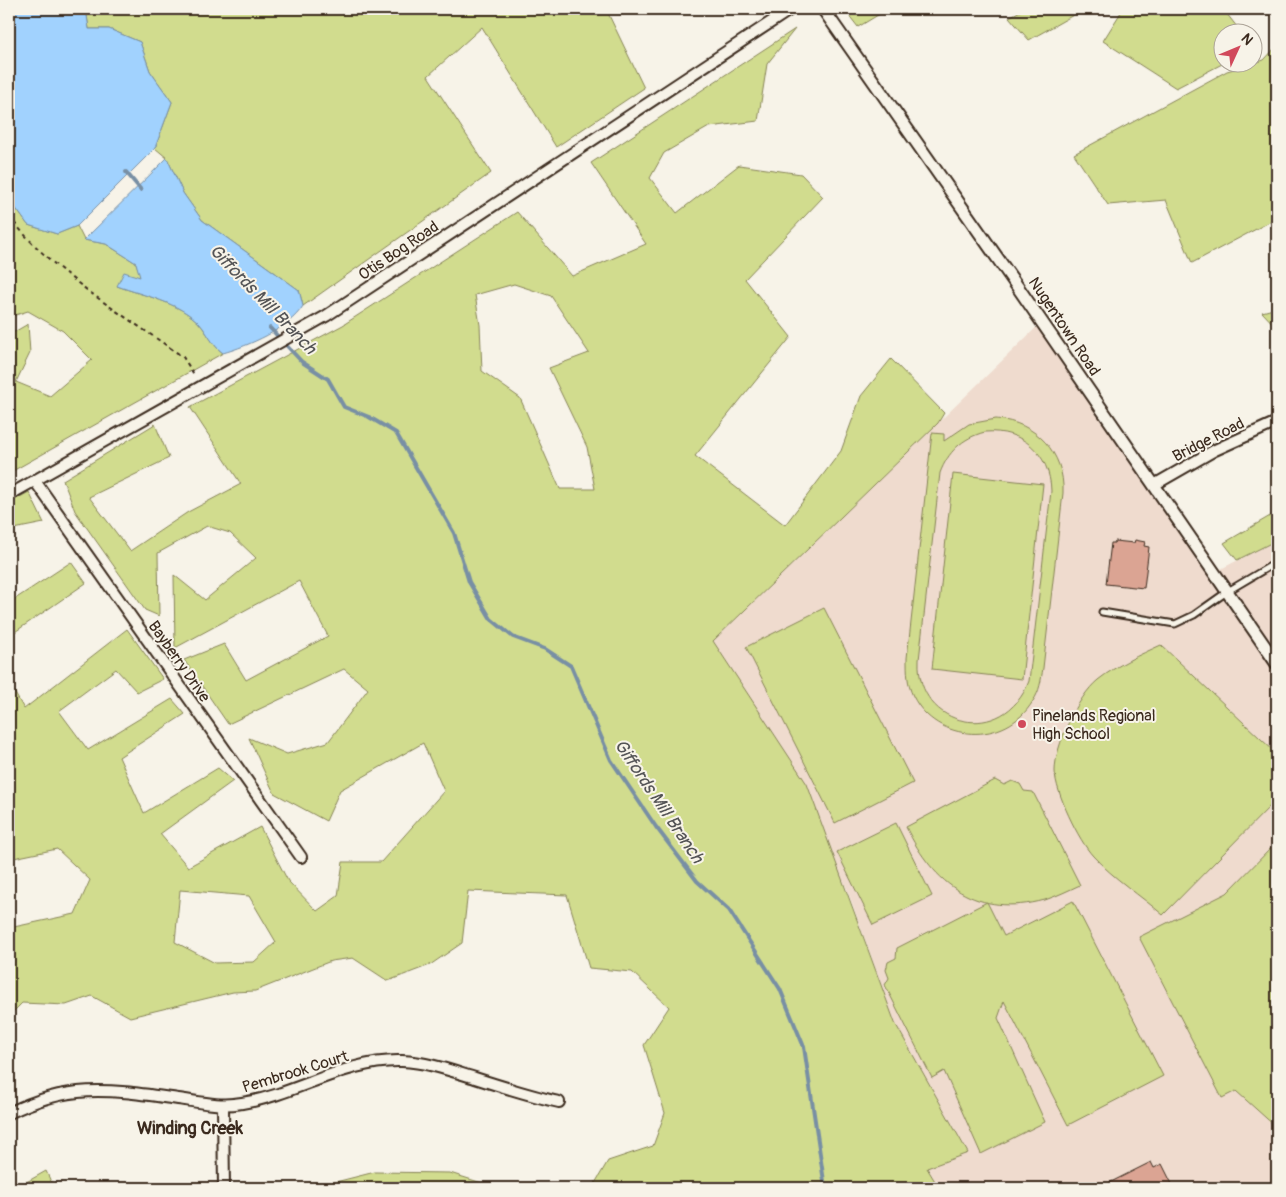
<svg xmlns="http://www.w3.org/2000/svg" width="1286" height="1197" viewBox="0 0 1286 1197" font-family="Pangolin,sans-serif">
<rect width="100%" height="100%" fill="#f7f3e8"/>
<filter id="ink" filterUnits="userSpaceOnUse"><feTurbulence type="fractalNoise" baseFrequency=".02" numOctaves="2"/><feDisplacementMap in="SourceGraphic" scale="10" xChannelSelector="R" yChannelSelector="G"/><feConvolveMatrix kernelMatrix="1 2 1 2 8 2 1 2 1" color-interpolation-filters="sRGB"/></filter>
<g filter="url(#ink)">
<polygon fill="#efdbce" points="1042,322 1215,572 1277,540 1277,1188 939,1188 927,1168 968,1153 895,1023 846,887 713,641"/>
<g fill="#d1dc8e" stroke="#868356" fill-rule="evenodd">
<polygon points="86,9 606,9 644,88 556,147 482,27 428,76 491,173 303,306 299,290 202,220 183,193 167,158 155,148 172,102 150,71 140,42 109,29 89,29"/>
<polygon points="844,9 888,9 858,27"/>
<polygon points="1024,9 1084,9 1029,40 1009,17"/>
<polygon points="1123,9 1223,9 1241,32 1224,32 1224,63 1176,88 1103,41"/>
<path d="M795 29 767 64 758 121 709 127 664 153 650 178 677 213 739 165 801 174 823 197 745 279 791 337 695 456 785 525 841 451 861 396 891 359 944 413 938 423 713 641 807 784 895 1023 968 1153 927 1168 939 1188H588L594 1185 608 1161 653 1146 665 1113 644 1045 669 1007 632 972 589 968 567 895 468 891 462 943 430 965 388 981 353 958 331 961 255 991 233 992 130 1017 92 996 66 1005 22 1003 9 1016V928L75 914 90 880 57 849 9 859V683L24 709 127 629 163 679 137 692 116 669 59 711 88 750 172 699 185 714 119 757 144 813 218 768 233 781 160 834 188 867 260 827 288 881 317 911 338 896 343 862H381L444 791 423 743 340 790 326 821 274 793 249 738 287 754 328 742 368 689 344 669 228 724 184 660 224 644 246 680 328 636 299 581 175 648 174 575 205 600 256 558 230 533 207 526 158 553 159 616 145 610 75 511 63 480 155 424 169 458 89 497 130 551 188 512 241 484 190 407 343 325 517 212 572 276 646 244 591 163ZM514 284 551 296 589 353 549 368 587 447 595 489H560L520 398 482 371 480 325 475 295ZM180 890 249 896 276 942 254 962 215 963 175 942Z"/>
<polygon points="1277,46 1277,218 1192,263 1166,200 1108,205 1074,154 1227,71 1264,60"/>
<path d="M9 199 28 225 57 234 77 226 84 240 106 244 136 263 141 277 117 286C145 296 178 302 199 323 208 333 212 345 223 353L9 473V335L28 324 30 353 16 382 50 396 92 360 63 331 28 311 9 317Z"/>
<polygon points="1277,308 1277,328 1262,312"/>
<path d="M996 419C1036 422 1065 453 1063 493L1043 668C1041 680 1040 691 1033 701 1006 747 936 743 913 696 907 684 907 671 907 658L932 433 944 434V441L969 424ZM985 432C1022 429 1050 453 1051 491L1029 681C1005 746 916 729 919 660L940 473C948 452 962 438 985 432Z"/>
<polygon points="953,474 1043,484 1022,679 932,669"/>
<polygon points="29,492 44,523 9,530 9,503"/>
<polygon points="1277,512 1277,540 1237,560 1224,543"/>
<polygon points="71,562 86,583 9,636 9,603"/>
<polygon points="824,608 913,783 835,823 746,647"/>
<path d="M1161 645 1277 754V799L1163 915C1141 896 1113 878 1093 856 1079 841 1055 792 1055 771 1055 745 1078 696 1098 680 1117 665 1139 655 1161 645Z"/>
<path d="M995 780 1004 785 1012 781 1020 784 1024 791 1033 792 1080 885C1069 890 1057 896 1045 900 977 918 934 885 906 827Z"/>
<polygon points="896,823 932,896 873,925 837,852"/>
<polygon points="1276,843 1277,1125 1276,1127 1236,1091 1222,1098 1139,937 1227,893"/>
<polygon points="1073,901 1163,1076 1068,1125 1004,1001 998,1018 1045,1122 981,1154 944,1071 932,1078 885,985 889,978 886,970 888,962 896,958 897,948 987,902 1004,936"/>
<polygon points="46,1171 54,1188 16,1188"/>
<polygon points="375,1172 450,1173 498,1188 312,1188"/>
</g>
<g fill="#a1d2fe" stroke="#788fa4">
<polygon points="9,9 86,9 89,29 109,29 140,42 150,71 172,102 155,148 77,226 57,234 28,225 9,199"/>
<path d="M167 158 183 193 202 220 299 290 303 306C290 328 248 346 223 353 212 345 208 333 199 323 178 302 145 296 117 286L124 272 140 277 136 263 106 244 84 240Z"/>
</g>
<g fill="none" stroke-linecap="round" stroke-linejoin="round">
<g stroke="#788fa4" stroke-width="4">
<polyline points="126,172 141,190"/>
<polyline points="270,328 302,362 328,379 344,407 369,417 396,433 454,533 469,582 491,619 513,637 545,649 571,666 611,760 656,827 697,881 729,910 780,989 804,1047 825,1188"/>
</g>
</g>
<g fill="#dba493" stroke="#3b2a1e">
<polygon points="1135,540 1145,542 1144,546 1149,547 1144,588 1106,584 1111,543 1114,543 1115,541 1134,543"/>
<polygon points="1151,1162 1154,1168 1162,1164 1174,1188 1099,1188"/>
</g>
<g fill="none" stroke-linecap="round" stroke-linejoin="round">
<g stroke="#3b2a1e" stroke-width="9">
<polyline id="service" points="1102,612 1175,624 1194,615 1228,591 1277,562"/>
</g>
<g stroke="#3b2a1e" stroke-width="14">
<g id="minor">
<polyline points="35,481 301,857"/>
<polyline points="1154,485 1215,450 1277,422"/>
<polyline points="9,495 326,316 791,9"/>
<polyline points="223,1106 224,1188"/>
<path d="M9 1113C71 1082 112 1090 178 1099 200 1102 220 1107 242 1103 296 1095 346 1059 402 1061 427 1062 452 1071 475 1078 503 1087 531 1096 559 1102"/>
</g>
</g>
<g stroke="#3b2a1e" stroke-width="15">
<polyline id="tertiary" points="823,9 1017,286 1277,664"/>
</g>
<path stroke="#3b2a1e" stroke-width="2" stroke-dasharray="4 4" stroke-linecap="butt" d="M9 216C54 275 123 314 183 357L195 376"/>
<use href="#service" stroke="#f7f3e8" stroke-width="5"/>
<use href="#minor" stroke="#f7f3e8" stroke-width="10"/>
<use href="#tertiary" stroke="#f7f3e8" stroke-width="11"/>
</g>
</g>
<circle fill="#d1495b" stroke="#f7f3e8" stroke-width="2" cx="1022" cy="724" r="5"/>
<g text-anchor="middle" stroke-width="4" stroke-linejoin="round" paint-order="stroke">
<g font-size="16" fill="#3b2a1e" stroke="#f7f3e8">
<text transform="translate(398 250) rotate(-34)" y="6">Otis Bog Road</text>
<text transform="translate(1065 326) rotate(56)" y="6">Nugentown Road</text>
<text transform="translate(1208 439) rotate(-27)" y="6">Bridge Road</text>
<text transform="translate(180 661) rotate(55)" y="6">Bayberry Drive</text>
<text transform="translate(295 1071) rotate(-17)" y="6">Pembrook Court</text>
</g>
<g font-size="16" fill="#3b2a1e" stroke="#f7f3e8" text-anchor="start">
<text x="1032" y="721">Pinelands Regional<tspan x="1032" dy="18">High School</tspan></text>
</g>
<g font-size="18" font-style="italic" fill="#545456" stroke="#f7f3e8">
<text transform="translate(263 299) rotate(46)" y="6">Giffords Mill Branch</text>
<text transform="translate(659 801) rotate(56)" y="6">Giffords Mill Branch</text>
</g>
<g font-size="18" font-weight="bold" fill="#3b2a1e" stroke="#f7f3e8">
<text x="190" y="1134">Winding Creek</text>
</g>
</g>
<rect width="1286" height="1197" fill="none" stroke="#f7f3e8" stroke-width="30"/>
<rect x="15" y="15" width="1256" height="1167" fill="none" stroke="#3b2a1e" stroke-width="2" filter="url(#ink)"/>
<g transform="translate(1238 48) rotate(46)"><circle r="24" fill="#f7f3e8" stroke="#aca397"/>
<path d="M0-4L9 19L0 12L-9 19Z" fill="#d1495b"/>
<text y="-8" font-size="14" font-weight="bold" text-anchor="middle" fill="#3b2a1e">N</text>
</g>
</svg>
